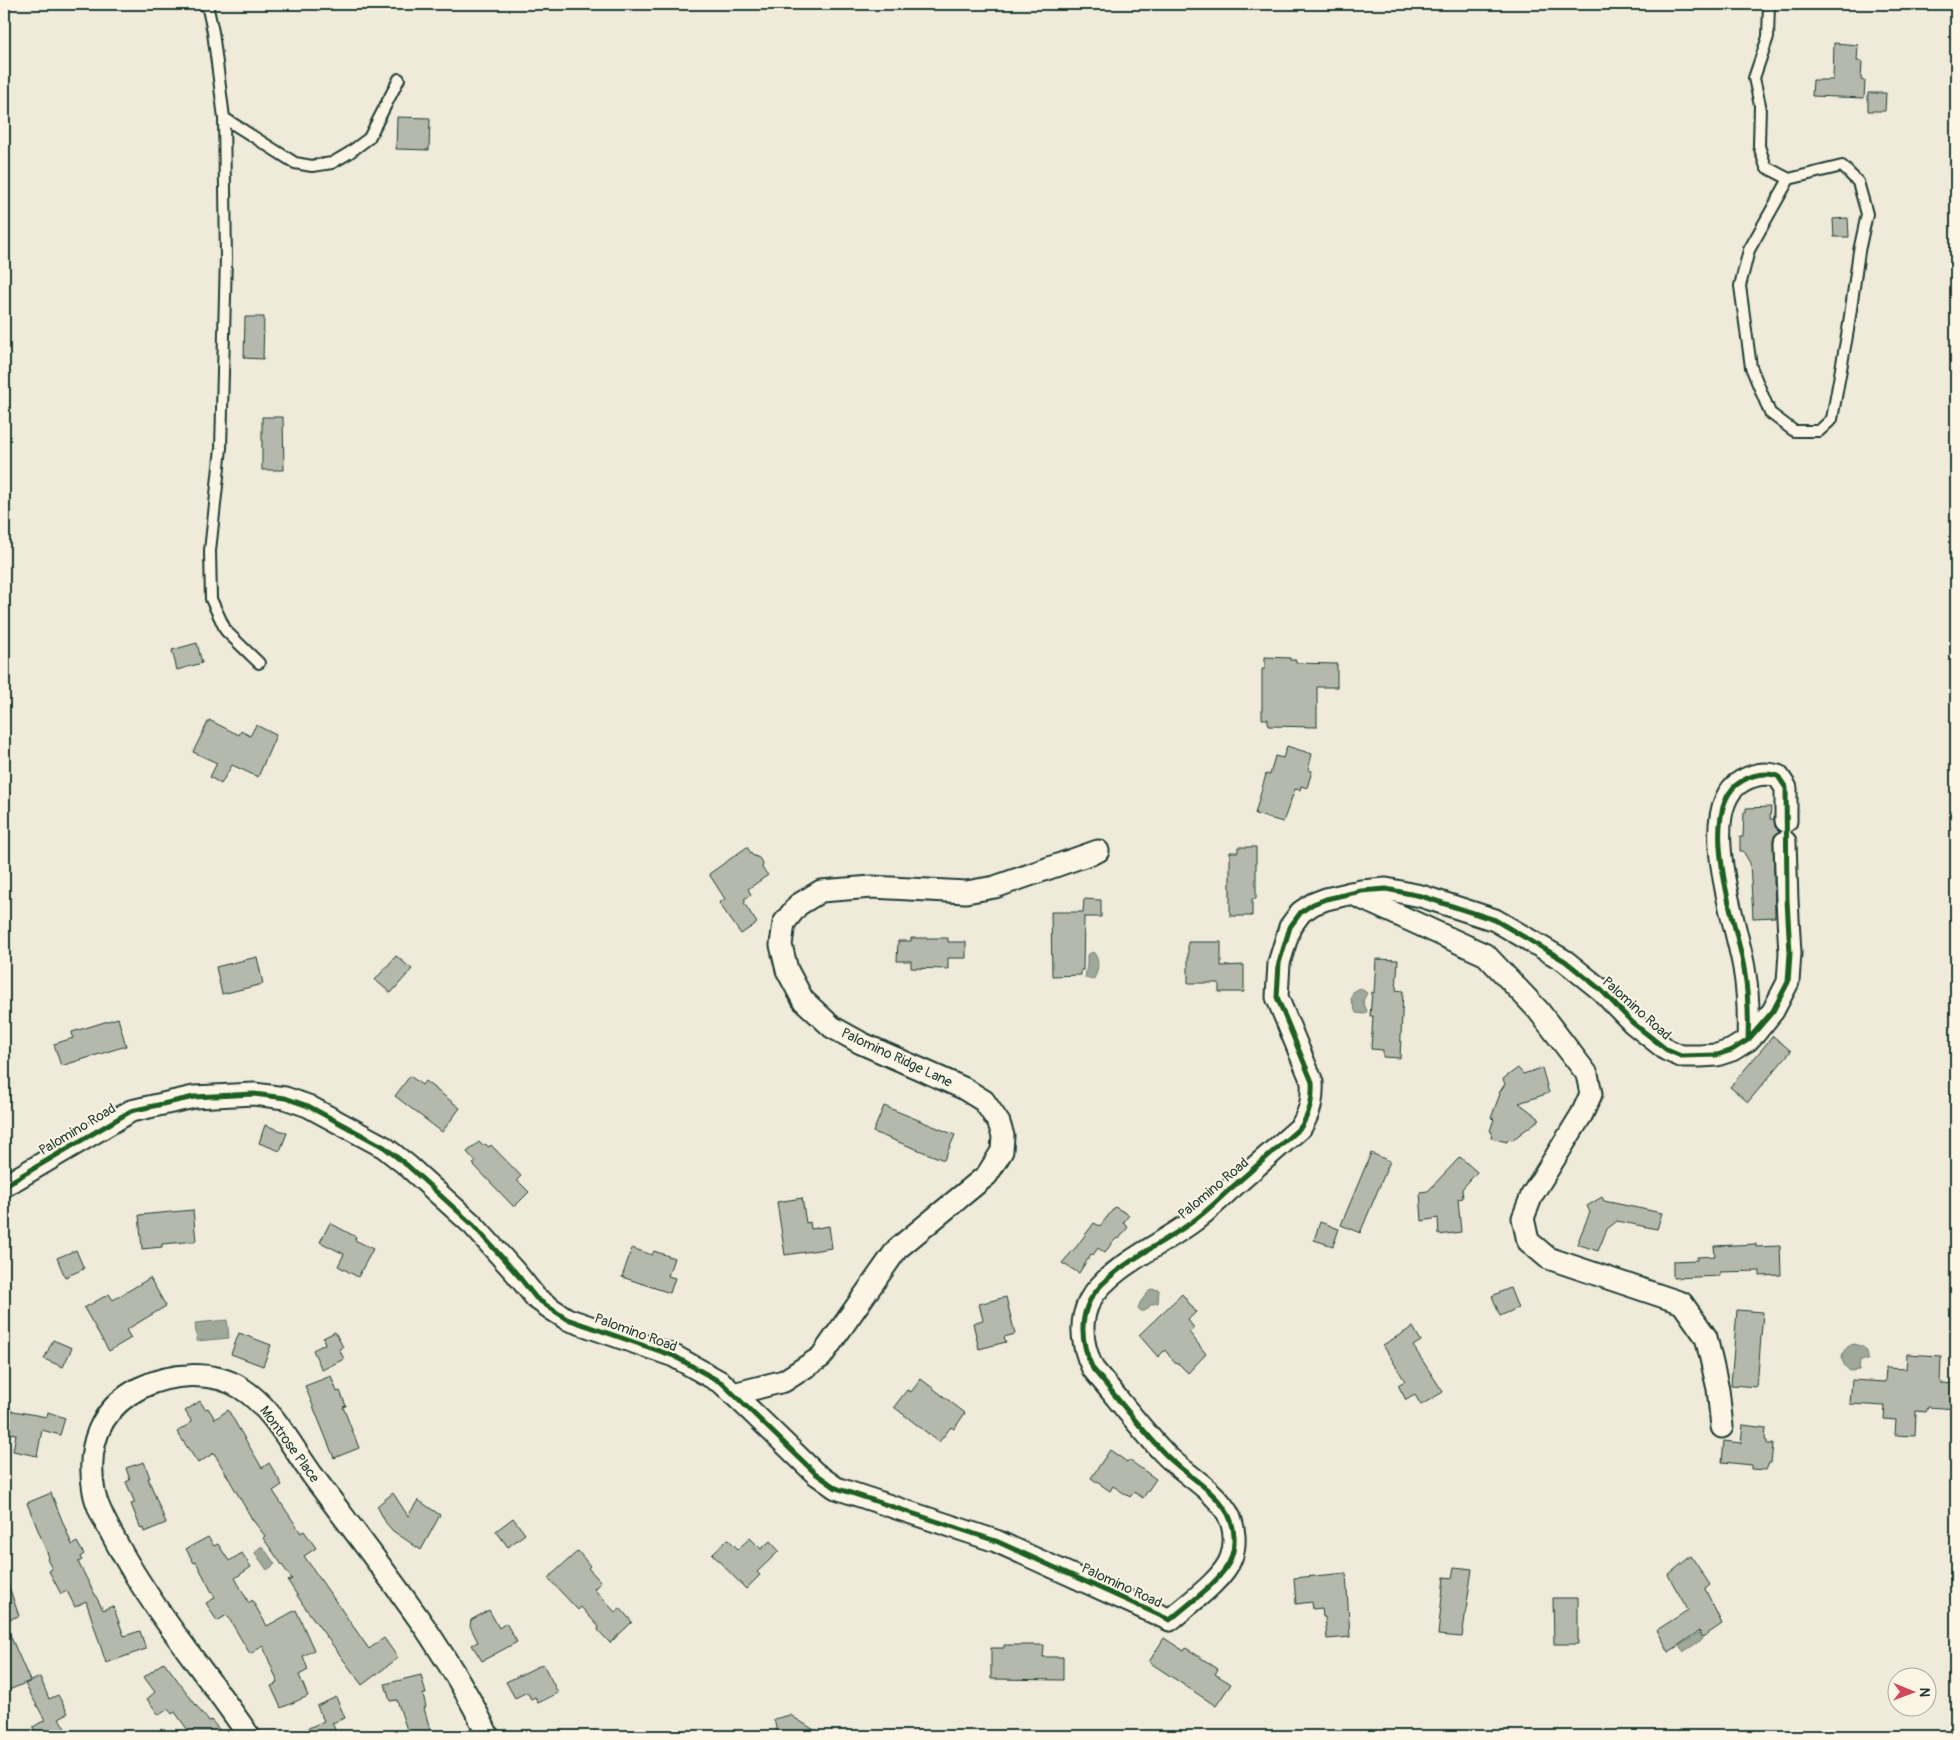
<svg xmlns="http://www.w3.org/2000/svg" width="1960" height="1740" viewBox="0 0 1960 1740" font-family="Pangolin,sans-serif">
<rect width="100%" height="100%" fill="#efeada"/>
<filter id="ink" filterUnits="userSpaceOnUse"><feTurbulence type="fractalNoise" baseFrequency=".02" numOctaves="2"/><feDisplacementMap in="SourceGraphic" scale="10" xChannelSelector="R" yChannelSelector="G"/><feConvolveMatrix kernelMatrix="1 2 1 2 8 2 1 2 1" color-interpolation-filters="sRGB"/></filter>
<g filter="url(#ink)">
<g fill="#9fa89a" stroke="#6c7d71">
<path d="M1093 952C1100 958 1099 972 1093 980L1085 978 1087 965V955Z"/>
<polygon points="1360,988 1367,993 1363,1001 1367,1011 1365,1014 1356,1013 1351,1000 1353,992"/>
<polygon points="1151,1289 1159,1290 1158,1303 1152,1304 1145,1311 1141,1311 1138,1308 1141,1301"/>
<polygon points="227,1320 229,1338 197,1341 195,1323"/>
<path d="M1854 1344C1864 1346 1869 1350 1868 1360H1860L1859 1370 1850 1371C1838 1362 1840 1348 1854 1344Z"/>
<polygon points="260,1547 263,1547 275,1564 267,1570 255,1553"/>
<polygon points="1699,1633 1703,1639 1683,1652 1679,1646"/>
</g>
<g fill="#b5b9ad" stroke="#1f3d34">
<polygon points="1834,43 1858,45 1857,61 1862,61 1861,80 1865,81 1864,98 1812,96 1813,80 1833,80"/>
<polygon points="1868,93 1886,93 1885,111 1868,111"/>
<polygon points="397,117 430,118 429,150 396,149"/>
<polygon points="1848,218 1849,237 1834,237 1833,219"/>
<polygon points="245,317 264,317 263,359 244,358"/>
<polygon points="262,417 283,417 284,470 262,470"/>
<polygon points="197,643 202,663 177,670 172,650"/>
<polygon points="1265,657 1290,658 1290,660 1296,660 1296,663 1337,664 1337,687 1317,687 1317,727 1268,726 1268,719 1262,719 1262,669 1265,669"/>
<polygon points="209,720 239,735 241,731 250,736 256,725 276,735 258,777 232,765 221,784 210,777 217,763 193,752"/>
<polygon points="1287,746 1312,754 1308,770 1312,771 1307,788 1301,786 1300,790 1295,789 1283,822 1255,814 1266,774 1270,775 1275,756 1283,758"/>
<polygon points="1771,807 1770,819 1774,819 1775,827 1779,831 1774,836 1773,842 1775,917 1753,918 1750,863 1743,851 1740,851 1740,837 1743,837 1744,812 1746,812 1746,808"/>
<polygon points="747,847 752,855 759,858 763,864 762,868 768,875 748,889 751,895 744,899 746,901 744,903 757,923 741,934 719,903 725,899 709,874"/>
<polygon points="1238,847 1256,847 1256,899 1252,899 1252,916 1230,916 1230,852 1238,852"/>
<polygon points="1084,899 1101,900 1101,917 1084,917 1083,970 1081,970 1081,975 1052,976 1051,912 1083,912"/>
<polygon points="911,938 948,938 948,942 966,942 966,958 948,958 948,969 911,968 911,961 897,961 898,941 911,941"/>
<polygon points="1188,942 1221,942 1221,966 1244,965 1244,992 1219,992 1219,983 1188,983"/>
<polygon points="396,956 412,969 391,993 375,980"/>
<polygon points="257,957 263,984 222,994 216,967"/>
<polygon points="1376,959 1398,960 1396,990 1403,991 1400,1058 1383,1057 1383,1050 1371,1049 1373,1016 1370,1016 1372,992 1374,993"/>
<polygon points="118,1018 126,1046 61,1066 54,1044 73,1038 72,1032"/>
<polygon points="1773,1036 1791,1051 1748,1102 1730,1087"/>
<polygon points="1518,1068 1523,1074 1542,1068 1549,1093 1519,1103 1540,1119 1512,1140 1508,1139 1507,1142 1491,1138 1492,1132 1490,1131 1494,1119 1491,1118 1500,1094 1499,1093 1505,1084 1503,1079"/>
<polygon points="410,1076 422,1085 425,1081 460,1108 442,1132 395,1096"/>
<polygon points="884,1106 955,1135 944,1160 873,1132"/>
<polygon points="265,1125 287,1133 280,1151 259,1143"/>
<polygon points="479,1142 483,1146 485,1144 489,1147 491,1145 521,1176 517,1180 529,1192 514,1207 473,1164 476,1162 467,1152"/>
<polygon points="1371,1153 1390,1161 1360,1233 1341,1225"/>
<polygon points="1460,1157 1477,1172 1462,1189 1463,1198 1458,1199 1461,1232 1439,1235 1438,1218 1422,1221 1420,1192 1428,1191"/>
<polygon points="1602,1197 1604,1201 1662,1213 1657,1229 1617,1221 1607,1229 1598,1251 1577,1244 1590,1212 1587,1206"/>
<polygon points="802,1198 806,1223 810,1222 811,1229 829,1226 832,1248 785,1255 777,1202"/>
<polygon points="1115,1207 1129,1215 1123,1223 1128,1227 1119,1239 1117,1238 1111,1244 1105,1253 1098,1248 1093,1255 1091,1254 1079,1273 1062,1263 1077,1246 1094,1223 1100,1226"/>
<polygon points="193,1210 196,1241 162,1244 162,1247 142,1249 139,1215"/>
<polygon points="1320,1222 1339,1229 1333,1246 1314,1240"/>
<polygon points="330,1223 356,1237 355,1240 373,1249 358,1277 338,1266 344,1254 320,1242"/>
<polygon points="1756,1244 1756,1247 1780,1246 1781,1275 1760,1276 1760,1271 1720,1272 1720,1276 1673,1278 1673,1261 1697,1260 1697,1257 1715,1256 1714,1246"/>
<polygon points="632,1248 652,1255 654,1251 674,1258 668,1276 675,1278 670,1293 622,1277"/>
<polygon points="76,1250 84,1269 65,1277 57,1258"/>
<polygon points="150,1278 166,1306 126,1330 131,1338 109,1351 84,1308 109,1294 113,1300"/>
<polygon points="1510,1288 1518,1308 1500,1316 1492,1296"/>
<polygon points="1182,1294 1196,1312 1188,1320 1194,1328 1189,1332 1206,1354 1188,1373 1179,1364 1175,1363 1165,1350 1158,1357 1139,1335"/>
<polygon points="1006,1297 1015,1334 1004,1337 1006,1342 979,1349 973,1323 983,1320 979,1304"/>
<polygon points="1737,1310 1763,1312 1757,1387 1731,1385"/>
<polygon points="1413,1327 1421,1341 1413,1346 1443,1392 1421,1405 1415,1395 1406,1400 1398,1385 1405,1381 1383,1345"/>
<polygon points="335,1332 343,1347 339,1349 344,1359 322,1370 313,1350 325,1344 323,1338"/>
<polygon points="239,1333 271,1345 263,1366 231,1354"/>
<polygon points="53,1340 72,1348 63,1367 44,1359"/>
<polygon points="1907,1354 1941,1356 1940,1383 1956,1384 1956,1409 1928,1407 1926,1412 1916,1411 1915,1436 1895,1435 1896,1420 1884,1419 1885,1406 1850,1404 1852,1380 1885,1382 1886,1368 1906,1369"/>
<polygon points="331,1376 337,1392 340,1391 346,1406 343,1407 359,1448 334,1458 305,1386"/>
<polygon points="921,1379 965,1413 954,1429 951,1427 939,1442 894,1407 907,1390 911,1392"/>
<polygon points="200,1401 205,1409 208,1408 215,1419 228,1410 262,1468 269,1463 282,1485 273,1491 301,1533 304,1531 316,1548 304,1556 369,1649 384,1638 398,1658 362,1685 304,1606 288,1581 292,1579 263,1538 265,1536 252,1519 214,1453 198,1463 177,1432 192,1422 185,1411"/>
<polygon points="8,1410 47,1417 48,1412 65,1418 60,1435 42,1430 37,1456 13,1451 16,1434 8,1433 11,1421 6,1420"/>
<polygon points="1743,1425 1766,1428 1765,1440 1767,1441 1767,1444 1773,1444 1771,1463 1769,1463 1766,1470 1752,1469 1752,1465 1722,1462 1724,1441 1741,1443"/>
<polygon points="1110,1450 1127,1462 1129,1460 1156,1479 1143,1498 1134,1492 1130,1497 1113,1486 1110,1491 1091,1478"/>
<polygon points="144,1462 150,1478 148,1478 166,1523 144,1532 143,1528 141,1529 131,1504 135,1503 126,1482 130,1480 126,1468"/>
<polygon points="51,1493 72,1545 77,1542 84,1554 80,1557 82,1560 78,1562 103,1610 113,1606 124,1636 140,1631 146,1649 106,1663 86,1601 75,1607 67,1591 61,1594 49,1571 52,1569 47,1559 49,1557 27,1503"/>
<polygon points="393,1493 408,1516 418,1500 440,1515 421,1550 393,1531 386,1523 377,1506"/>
<polygon points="513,1518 525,1534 508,1547 496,1531"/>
<polygon points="208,1537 214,1546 218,1544 229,1561 242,1553 251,1567 235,1578 249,1603 252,1600 267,1626 296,1610 314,1650 303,1656 308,1670 299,1675 308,1696 281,1708 271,1686 278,1683 263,1646 250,1654 227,1615 217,1621 206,1603 215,1598 196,1562 194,1563 186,1549"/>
<polygon points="750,1538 761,1549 770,1541 779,1551 757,1572 760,1575 746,1589 712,1554 728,1539 738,1549"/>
<polygon points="578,1551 590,1566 588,1568 601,1582 594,1589 615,1612 620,1608 632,1622 610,1643 598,1630 599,1627 581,1607 578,1610 548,1578"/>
<polygon points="1691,1556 1710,1585 1705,1589 1722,1624 1703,1637 1699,1631 1669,1652 1657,1630 1688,1610 1668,1575"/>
<polygon points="1454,1567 1472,1569 1462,1637 1438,1635 1444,1577 1452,1578"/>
<polygon points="1346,1573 1350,1637 1327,1639 1325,1617 1323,1617 1322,1608 1313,1609 1312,1602 1296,1604 1294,1578"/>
<polygon points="4,1578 6,1578 19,1616 4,1621 30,1681 9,1690 4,1678"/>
<polygon points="1553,1598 1578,1598 1578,1644 1554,1644"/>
<polygon points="489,1610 499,1628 506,1623 517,1642 482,1661 472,1645 478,1642 470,1626 471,1620"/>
<polygon points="1164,1638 1184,1651 1186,1648 1218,1669 1215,1674 1231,1684 1216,1706 1149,1662"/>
<polygon points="1004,1645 1044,1645 1043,1657 1063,1657 1063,1680 991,1679 991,1648 1004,1648"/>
<polygon points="164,1662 201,1712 209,1721 211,1720 225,1736 192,1736 175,1712 172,1714 168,1709 159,1715 147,1699 155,1692 144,1677"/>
<polygon points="543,1664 558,1693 538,1703 535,1697 531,1699 527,1692 515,1698 506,1682"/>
<polygon points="421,1675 426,1694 423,1694 426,1707 424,1708 432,1736 409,1736 397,1700 390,1701 385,1684"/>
<polygon points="40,1677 49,1699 58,1695 68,1713 59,1718 69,1736 38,1736 33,1727 45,1720 25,1684"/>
<polygon points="336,1697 345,1718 332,1723 338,1736 291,1736 324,1721 317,1706"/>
<polygon points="790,1715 824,1736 778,1736 774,1719"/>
</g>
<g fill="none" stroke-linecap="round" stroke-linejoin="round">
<g stroke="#1f3d34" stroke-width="14">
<g id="lane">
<polyline points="207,4 213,32 224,118 226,258 221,448 210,551 211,599 226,631 259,663"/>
<polyline points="1769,4 1768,37 1754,78 1760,105 1759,146 1766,167 1789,179 1842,166 1858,182 1867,214 1859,251 1848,330 1832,419 1819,431 1794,431 1770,413 1751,367 1740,286 1749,250 1789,179"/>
<polyline points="224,118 295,163 312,166 332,163 349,153 369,138 399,79"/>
</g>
</g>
<g stroke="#1f3d34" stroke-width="25">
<g id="street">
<polyline points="1350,893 1486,955 1538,1010 1587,1074 1591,1094 1582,1114 1532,1195 1523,1218 1528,1241 1548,1258 1682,1303 1706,1337 1718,1389 1722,1427"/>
<path d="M1748 1040C1749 1015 1748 992 1744 968 1737 925 1694 808 1742 781 1754 774 1765 772 1778 776L1786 788V821"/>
<path d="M4 1186 131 1111 194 1097 254 1094 285 1098 308 1106 384 1147 408 1166 473 1225 516 1273 536 1298 553 1310 567 1319 674 1356 722 1383 815 1473 836 1488 996 1541 1170 1620C1187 1605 1224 1579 1231 1558 1236 1545 1235 1527 1228 1514 1214 1489 1184 1474 1165 1454 1139 1427 1117 1397 1093 1369 1083 1348 1078 1323 1090 1300 1108 1268 1161 1245 1192 1222 1205 1213 1217 1201 1229 1190 1253 1169 1277 1148 1301 1127 1310 1112 1313 1100 1312 1082L1277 997 1279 963 1290 927 1301 912 1313 904 1326 899 1361 891 1386 889 1421 896 1495 920 1565 961 1601 990 1633 1023 1667 1050 1681 1056H1700L1717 1055 1732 1050 1748 1040 1756 1032 1773 1011 1788 982 1790 953 1787 900 1785 842"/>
<polyline points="733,1394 784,1381 821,1357 897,1249 987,1175 1002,1151 1003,1136 999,1123 984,1101 963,1088 861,1043 832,1027 803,1000 787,970 781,945 784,923 798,905 821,891 872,887 966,892 995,887 1098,851"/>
<path d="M249 1736C205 1671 152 1610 115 1540 107 1525 97 1508 94 1492 86 1447 99 1409 140 1388 170 1373 212 1370 241 1388 273 1408 291 1446 313 1476 351 1527 390 1577 426 1629 449 1664 471 1698 488 1736"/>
</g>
</g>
<use href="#lane" stroke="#fcf5e5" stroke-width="10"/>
<use href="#street" stroke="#fcf5e5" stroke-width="21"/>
<g stroke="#fcf5e5" stroke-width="8">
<path id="cycleway" d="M4 1186 131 1111 194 1097 254 1094 285 1098 308 1106 384 1147 408 1166 473 1225 516 1273 536 1298 553 1310 567 1319 674 1356 722 1383 815 1473 836 1488 996 1541 1170 1620C1187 1605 1224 1579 1231 1558 1236 1545 1235 1527 1228 1514 1214 1489 1184 1474 1165 1454 1139 1427 1117 1397 1093 1369 1083 1348 1078 1323 1090 1300 1108 1268 1161 1245 1192 1222 1205 1213 1217 1201 1229 1190 1253 1169 1277 1148 1301 1127 1310 1112 1313 1100 1312 1082L1277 997 1279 963 1290 927 1301 912 1313 904 1326 899 1361 891 1386 889 1421 896 1495 920 1565 961 1601 990 1633 1023 1667 1050 1681 1056 1717 1055 1732 1050 1748 1040 1773 1011 1788 982 1790 953 1787 900 1786 788 1778 776C1765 772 1754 774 1742 781 1694 808 1737 925 1744 968 1748 992 1749 1015 1748 1040"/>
</g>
<use href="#cycleway" stroke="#1b5e20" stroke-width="5"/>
</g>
</g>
<g text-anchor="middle" stroke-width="4" stroke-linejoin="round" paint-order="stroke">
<g font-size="14" fill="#1f3d34" stroke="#fcf5e5">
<text transform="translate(1637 1008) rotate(42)" y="5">Palomino Road</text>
<text transform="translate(897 1057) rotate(25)" y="5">Palomino Ridge Lane</text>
<text transform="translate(77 1129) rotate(-31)" y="5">Palomino Road</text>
<text transform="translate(1213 1188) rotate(-40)" y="5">Palomino Road</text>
<text transform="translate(636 1332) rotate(20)" y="5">Palomino Road</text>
<text transform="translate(290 1444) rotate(54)" y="5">Montrose Place</text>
<text transform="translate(1122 1585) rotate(25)" y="5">Palomino Road</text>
</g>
</g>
<rect width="1960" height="1740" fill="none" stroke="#fcf5e5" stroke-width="20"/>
<rect x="10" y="10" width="1940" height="1720" fill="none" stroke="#1f3d34" stroke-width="2" filter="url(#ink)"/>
<g transform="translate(1912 1692) rotate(91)"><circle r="24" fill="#fcf5e5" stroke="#a4ab9e"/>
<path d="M0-4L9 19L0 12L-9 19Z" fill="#d1495b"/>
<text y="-8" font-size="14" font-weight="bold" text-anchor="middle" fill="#1f3d34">N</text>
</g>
</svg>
